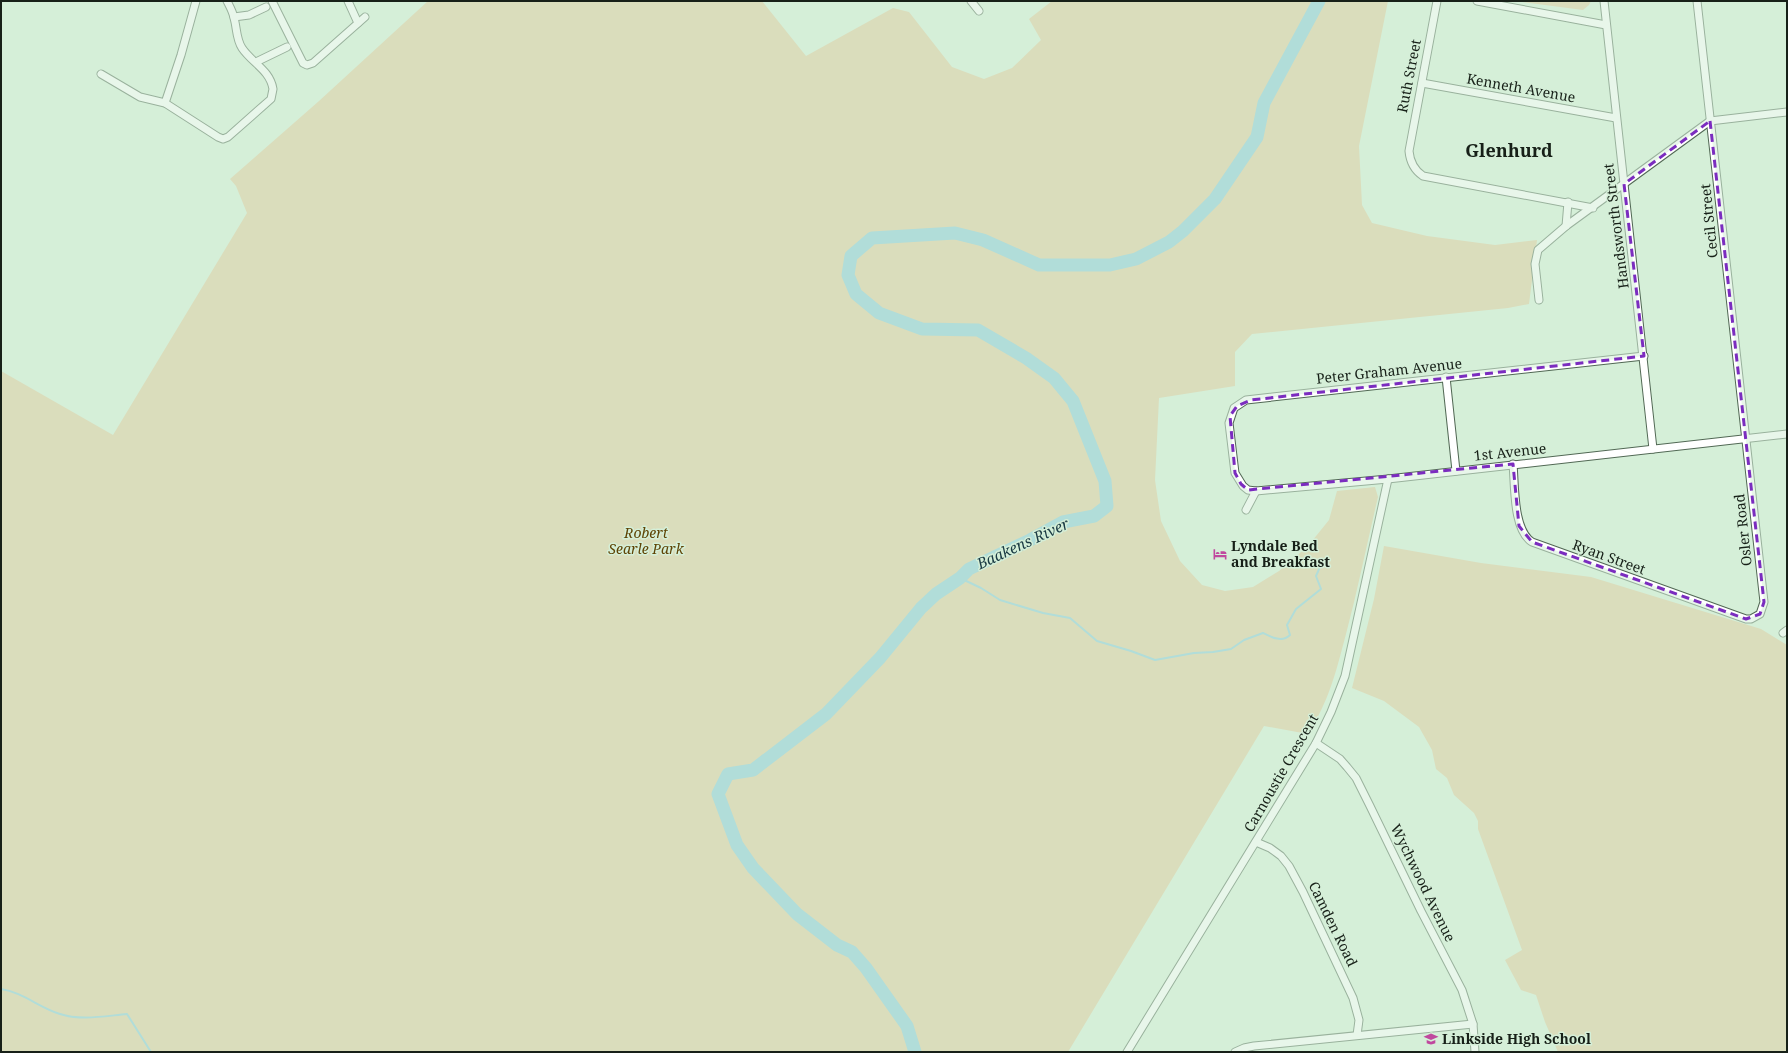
<svg xmlns="http://www.w3.org/2000/svg" width="1788" height="1053" viewBox="0 0 1788 1053" font-family="'Noto Serif',serif">
<rect width="100%" height="100%" fill="#d5efd8"/>
<g fill="#e1c799">
<path d="M428 1H762L806 56 893 8 909 12 952 67 984 79 1012 68 1041 40 1029 19 1052 1H1388L1359 146 1362 205 1372 223 1427 236 1495 245 1537 240 1529 304 1508 308 1252 334 1235 352V386L1159 398 1155 480 1161 521 1180 561 1202 585 1225 591 1253 587 1279 571 1308 546 1329 520 1337 491 1375 487 1378 497C1367 543 1358 589 1346 634 1336 672 1329 701 1308 734L1264 726 1068 1052H1V371L113 435 247 213 236 186 230 179 319 101Z"/>
<polygon points="1515,1 1591,1 1589,5 1583,10"/>
<polygon points="1384,546 1481,563 1591,577 1761,629 1787,645 1787,1052 1558,1052 1545,1022 1536,995 1521,990 1505,960 1522,950 1478,829 1478,821 1474,813 1454,795 1447,778 1436,769 1432,750 1419,727 1384,701 1352,688 1374,599"/>
</g>
<g fill="none" stroke-linecap="round" stroke-linejoin="round">
<g stroke="#85c7d9" stroke-width="2">
<path d="M960 578 981 588 1000 600 1043 613 1070 618 1097 641 1131 651 1155 660 1194 653 1213 652 1231 649 1244 640 1263 633C1271 637 1282 643 1290 635L1287 625 1296 609 1321 589 1316 576 1323 560"/>
<path d="M1 989C22 992 40 1008 60 1014 81 1021 105 1016 127 1014L151 1052"/>
</g>
<polyline stroke="#85c7d9" stroke-width="13" points="915,1052 907,1026 866,968 852,952 837,945 797,914 753,868 737,845 718,794 728,774 753,770 826,714 880,658 921,608 936,594 960,578 969,569 1030,540 1063,522 1094,516 1107,506 1105,481 1073,401 1054,378 1026,358 978,330 922,329 879,313 856,294 848,275 851,256 872,238 955,233 983,240 1039,265 1110,265 1136,259 1169,242 1183,231 1215,199 1257,137 1264,103 1319,1"/>
<g stroke="#516854" stroke-width="9">
<g id="minor">
<polyline points="272,1 303,63 307,65 313,63 365,17"/>
<polyline points="348,1 358,23"/>
<polyline points="971,1 979,11"/>
<path d="M1437 1 1409 151C1410 162 1414 170 1423 176L1593 208"/>
<polyline points="1477,1 1606,25"/>
<polyline points="1604,1 1653,449"/>
<polyline points="234,17 249,15 266,7"/>
<polyline points="256,62 287,47"/>
<path d="M101 74 140 97 165 103 218 137 223 139 228 137 271 99 273 89C270 70 252 63 242 48 236 39 237 28 234 18 233 12 230 7 227 1"/>
<polyline points="1422,83 1616,118"/>
<polyline points="165,103 181,55 196,1"/>
<polyline points="1566,226 1568,202"/>
<polyline points="1539,300 1535,264 1538,250 1566,226 1710,121 1787,112"/>
<polyline points="1644,356 1246,400 1234,408 1229,423 1235,473 1243,486 1248,490 1256,491 1388,479 1787,434"/>
<polyline points="1446,377 1456,471"/>
<path d="M1513 464C1515 486 1513 530 1532 542L1746 619H1751L1760 614 1764 602 1697 1"/>
<polyline points="1246,510 1256,491"/>
<polyline points="1783,633 1787,630"/>
<polyline points="1316,743 1340,759 1347,767 1356,778 1370,806 1421,911 1462,990 1473,1024 1475,1052"/>
<polyline points="1256,842 1270,848 1281,856 1289,866 1303,892 1353,998 1359,1020 1357,1035"/>
<polyline points="1127,1052 1316,743 1331,712 1345,676 1388,479"/>
<polyline points="1235,1052 1244,1048 1254,1046 1473,1024"/>
</g>
</g>
<use href="#minor" stroke="#fff" stroke-width="7"/>
</g>
<path d="M0 0H1788V1053H0ZM1710 121 1764 602 1760 614 1746 619 1532 542 1519 526 1513 464 1248 490 1241 484 1235 473 1230 416 1237 406 1251 400 1644 356 1624 184Z" fill="#d5efd8" fill-opacity=".55" fill-rule="evenodd"/>
<path fill="none" stroke="#7b2cbf" stroke-width="3" stroke-dasharray="8 5" stroke-linejoin="round" d="M1710 121 1764 602 1760 614 1746 619 1532 542 1519 526 1513 464 1248 490 1241 484 1235 473 1230 416 1237 406 1251 400 1644 356 1624 184Z"/>
<defs>
<g id="hotel-bare" transform="scale(1.08)"><path d="M-6-4.5h1.5V1H6V5H4.5V3h-9V5H-6ZM-4 0a1.8 1.8 0 1 1 3.6 0ZM.5 0V-2.5h3Q6-2.5 6 0Z" fill="#c0489e" stroke="#d5efd8" stroke-width="2.5" paint-order="stroke"/></g>
<g id="school-bare" transform="scale(1.08)"><path d="M0-5L7-2L0 1L-7-2ZM-4 1L0 2.5L4 1V4Q0 6-4 4Z" fill="#c0489e" stroke="#d5efd8" stroke-width="2.5" paint-order="stroke"/></g>
</defs>
<g fill-rule="evenodd">
<use href="#hotel-bare" x="1220" y="554"/>
<use href="#school-bare" x="1431" y="1039"/>
</g>
<g text-anchor="middle" stroke-width="3" stroke-linejoin="round" paint-order="stroke">
<g font-size="14" fill="#172018" stroke="#d5efd8">
<text transform="translate(1409 76) rotate(-79)" y="5">Ruth Street</text>
<text transform="translate(1521 88) rotate(10)" y="5">Kenneth Avenue</text>
<text transform="translate(1709 221) rotate(-96)" y="5">Cecil Street</text>
<text transform="translate(1616 226) rotate(-97)" y="5">Handsworth Street</text>
<text transform="translate(1389 371) rotate(-6)" y="5">Peter Graham Avenue</text>
<text transform="translate(1510 452) rotate(-6)" y="5">1st Avenue</text>
<text transform="translate(1743 530) rotate(-96)" y="5">Osler Road</text>
<text transform="translate(1609 557) rotate(20)" y="5">Ryan Street</text>
<text transform="translate(1281 773) rotate(-60)" y="5">Carnoustie Crescent</text>
<text transform="translate(1423 883) rotate(64)" y="5">Wychwood Avenue</text>
<text transform="translate(1333 924) rotate(64)" y="5">Camden Road</text>
</g>
<g font-size="14" font-style="italic" fill="#5f4405" stroke="#d5efd8">
<text x="646" y="538">Robert<tspan x="646" dy="16">Searle Park</tspan></text>
</g>
<g font-size="14" font-weight="bold" fill="#172018" stroke="#d5efd8" text-anchor="start">
<text x="1231" y="551">Lyndale Bed<tspan x="1231" dy="16">and Breakfast</tspan></text>
<text x="1442" y="1044">Linkside High School</text>
</g>
<g font-size="15" font-style="italic" fill="#1a3a43" stroke="#d5efd8">
<text transform="translate(1023 544) rotate(-25)" y="5">Baakens River</text>
</g>
<g font-size="18" font-weight="bold" fill="#172018" stroke="#d5efd8">
<text x="1509" y="157">Glenhurd</text>
</g>
</g>
<rect width="1788" height="1053" fill="none" stroke="#172018" stroke-width="4"/>
</svg>
